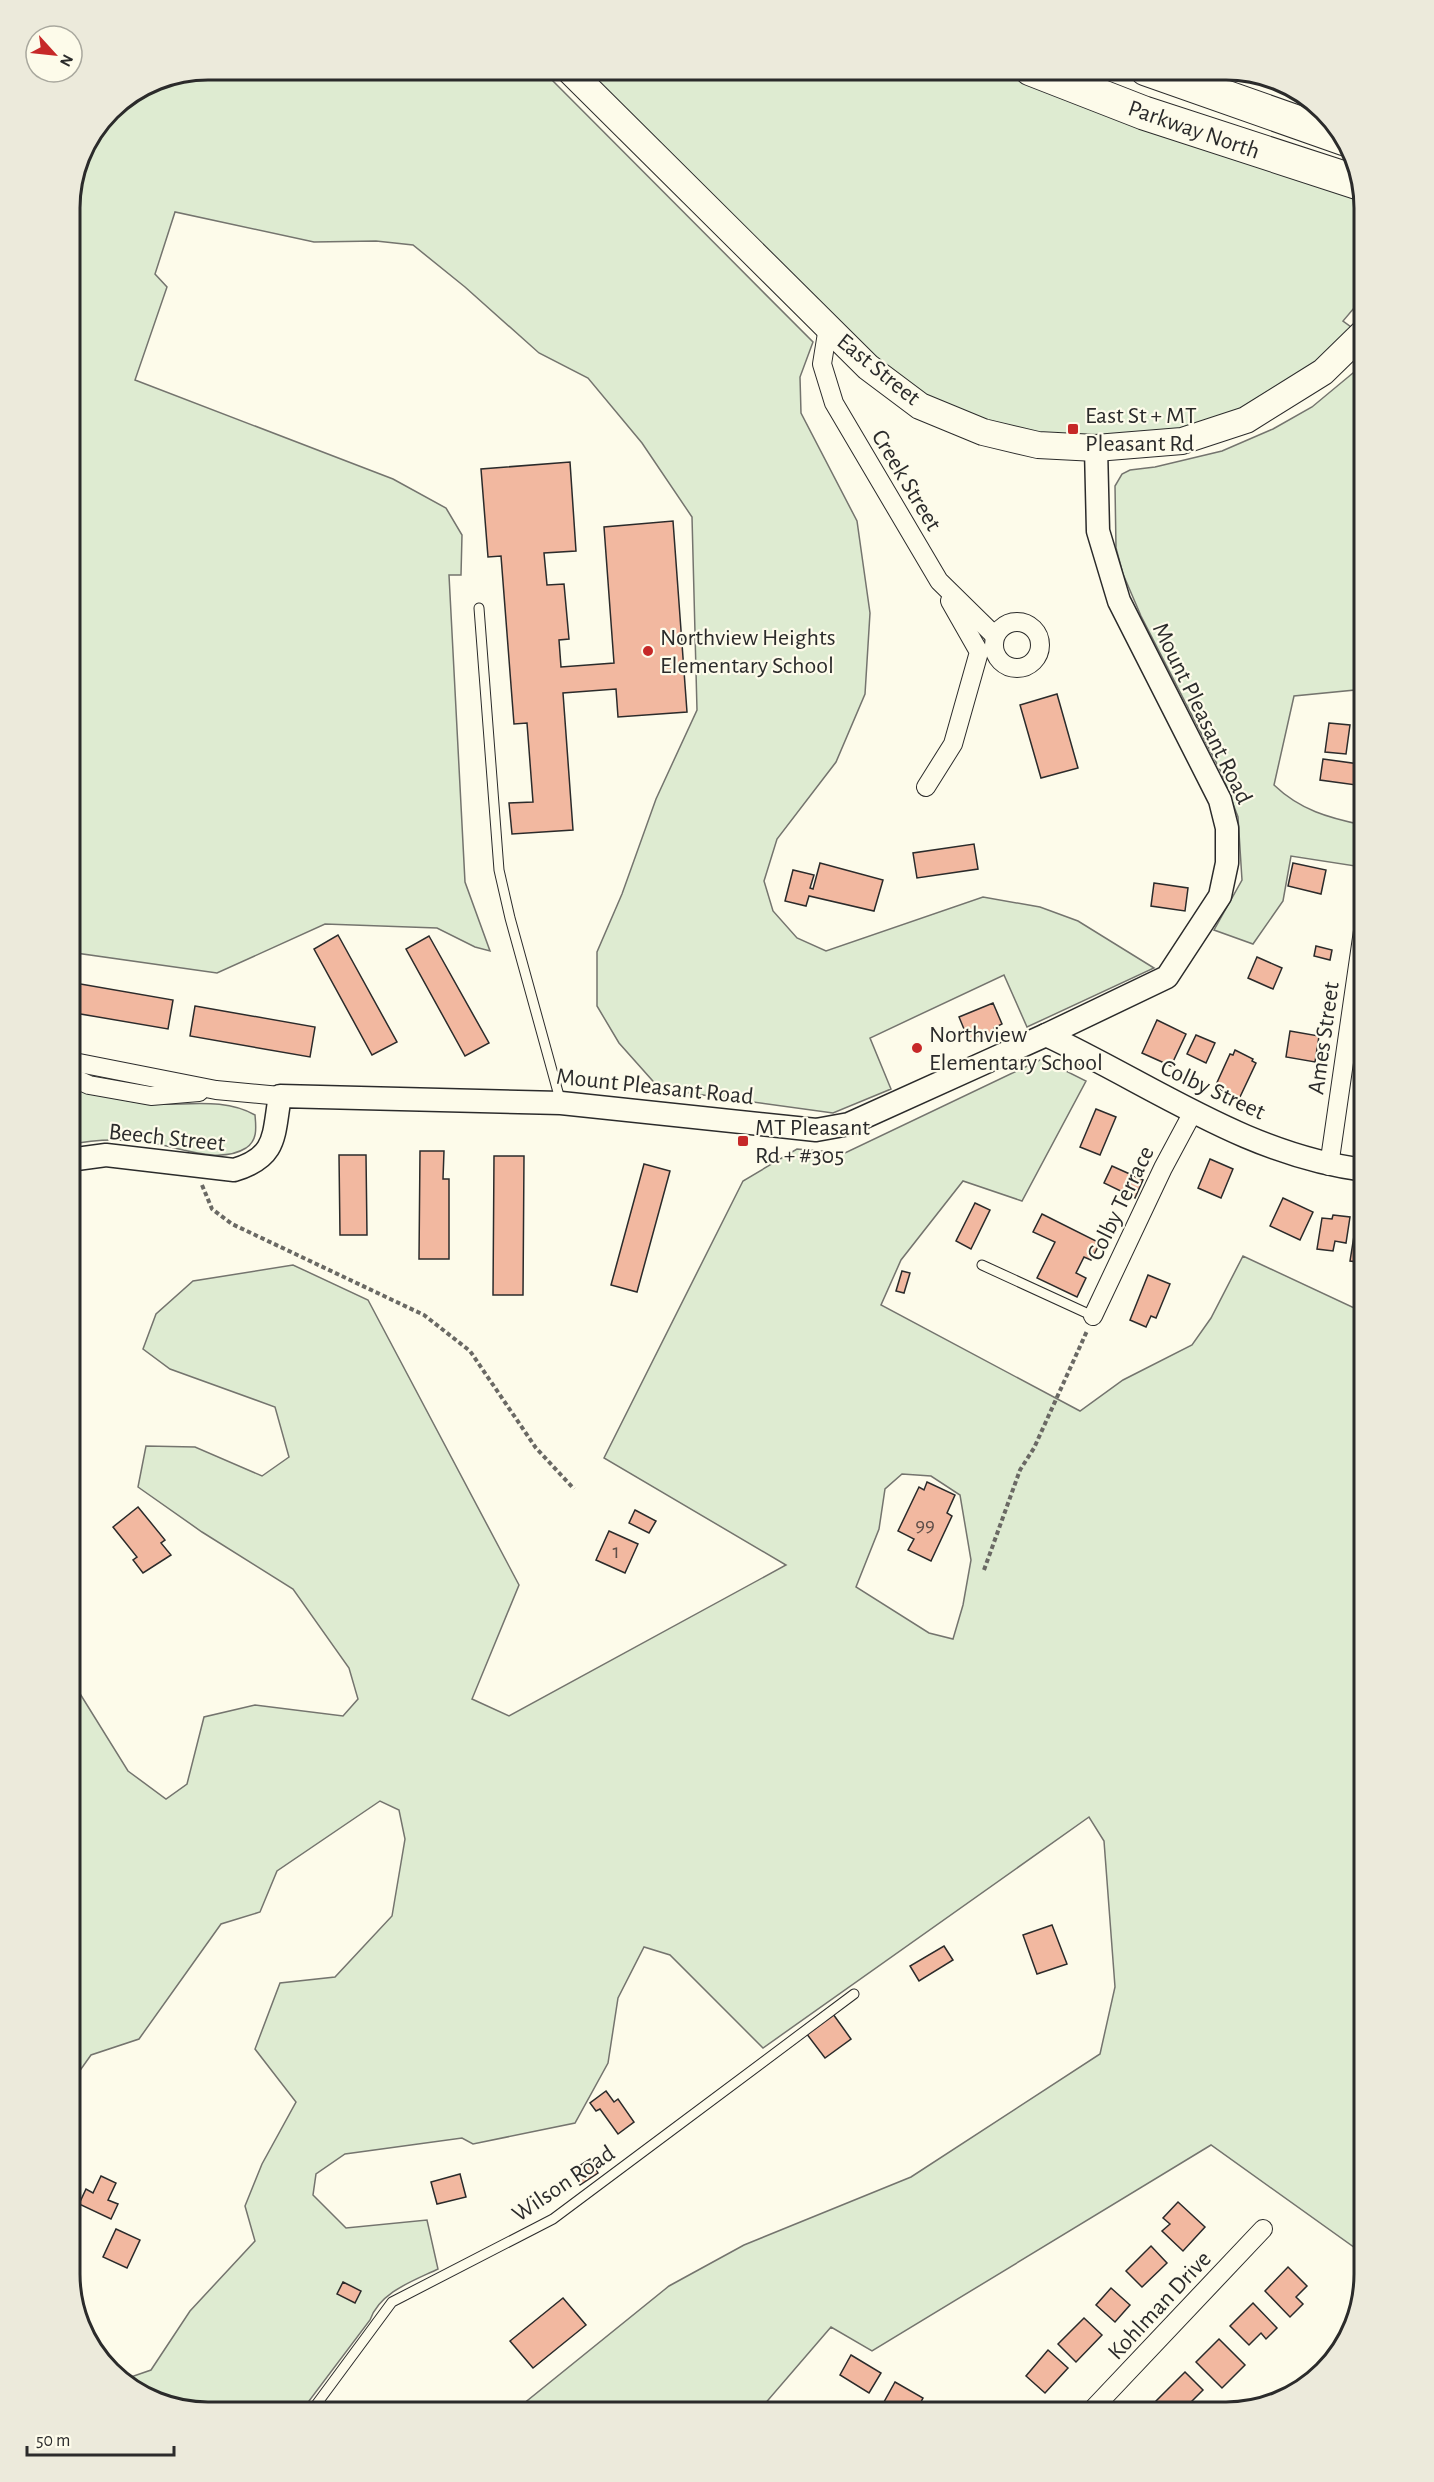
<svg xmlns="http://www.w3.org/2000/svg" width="1434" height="2482" viewBox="0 0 1434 2482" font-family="'Alegreya Sans',sans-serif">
<rect width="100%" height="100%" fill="#fdfbea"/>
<g fill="#deebd1" stroke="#74746e" stroke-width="1.5" fill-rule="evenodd">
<polygon points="207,69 541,69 813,342 800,377 801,413 857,521 870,613 865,694 836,762 777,839 764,881 773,911 797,938 826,951 983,897 1040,907 1078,921 1154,968 1027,1027 1004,975 870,1038 891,1089 833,1113 660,1089 619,1043 597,1006 597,952 622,894 656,799 697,710 692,517 642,443 588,378 539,353 465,287 413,245 376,241 314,242 175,212 155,274 167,287 135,380 393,479 446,508 462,535 461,575 449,575 465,882 490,951 475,947 437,928 325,924 217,973 69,952 69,198 83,146 110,109 155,79"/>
<polygon points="568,69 1031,69 1359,183 1365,207 1365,295 1343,321 1362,335 1246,420 1096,448 920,406"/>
<path d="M1365 363V689L1294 696 1274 785C1300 810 1329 818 1363 825L1355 866 1291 856 1283 901 1253 944 1214 930 1242 880 1238 817 1221 772 1141 616 1123 574 1116 548 1115 486 1122 474 1130 470 1155 467 1222 451 1273 429 1312 407Z"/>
<path d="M1042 1059 1086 1081 1022 1201 963 1181 901 1260 881 1305 1080 1411 1123 1380 1192 1345 1211 1318 1243 1256 1365 1313V2255L1211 2145 872 2351 831 2327 757 2413H512L669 2286 744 2245 911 2177 1100 2054 1115 1987 1104 1841 1089 1817 763 2048 670 1955 644 1947 618 1998 608 2063 575 2123 473 2144 462 2138 345 2154 316 2174 313 2195 346 2228 427 2220 438 2269C413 2281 380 2292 370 2320L300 2413H198L131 2390 122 2380 151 2370 190 2311 255 2241 245 2206 262 2164 296 2102 255 2049 280 1983 335 1977 392 1916 405 1839 399 1810 380 1801 277 1871 260 1912 221 1924 139 2039 91 2055 69 2086V1676L128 1771 166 1799 187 1784 204 1717 255 1705 343 1716 358 1699 349 1668 293 1589 202 1532 138 1487 146 1446 195 1447 262 1476 289 1457 275 1407 170 1369 143 1349 156 1314 193 1281 293 1265 368 1300 519 1585 472 1699 509 1716 786 1565 604 1458 743 1181 797 1149 845 1153ZM902 1474 931 1476 960 1495 971 1560 963 1605 953 1639 929 1633 856 1587 879 1529 885 1489Z"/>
<path d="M69 1086C95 1092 124 1102 151 1104 186 1106 223 1097 255 1115 256 1127 258 1140 246 1148 219 1165 180 1147 151 1143 125 1139 95 1139 69 1145Z"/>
</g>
<g fill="#f2b8a0" stroke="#2b2b2b" stroke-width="1.5">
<polygon points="570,462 576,551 544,553 547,585 564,584 569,639 559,640 561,667 614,663 604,527 673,521 687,712 618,717 616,689 563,693 573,830 512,834 509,803 533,802 527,723 514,724 501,556 488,557 481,469"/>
<polygon points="1057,694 1078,768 1041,778 1020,705"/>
<polygon points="1329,723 1350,725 1346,754 1325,752"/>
<polygon points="1323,759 1359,764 1356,785 1320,780"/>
<polygon points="974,844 978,869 917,878 913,853"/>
<polygon points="820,863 883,880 874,911 809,896 806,906 785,901 793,870 814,875 810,888 813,889"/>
<polygon points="1293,863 1326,870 1321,894 1288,886"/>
<polygon points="1154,883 1188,888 1185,911 1151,906"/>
<polygon points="338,935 397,1042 372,1055 314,949"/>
<polygon points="429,936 489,1043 465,1056 406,949"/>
<polygon points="1316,946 1332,950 1330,960 1314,956"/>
<polygon points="1257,957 1282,968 1273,989 1248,978"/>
<polygon points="69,982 173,1000 168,1029 69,1012"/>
<polygon points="993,1003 1002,1024 994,1028 996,1033 982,1039 981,1035 969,1041 959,1017"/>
<polygon points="195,1006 315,1027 310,1057 190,1036"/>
<polygon points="1157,1020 1186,1034 1171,1066 1142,1053"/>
<polygon points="1290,1031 1319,1036 1315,1062 1286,1057"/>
<polygon points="1196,1035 1215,1043 1206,1063 1187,1054"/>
<polygon points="1235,1050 1253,1059 1252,1061 1256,1063 1239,1099 1215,1087 1230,1054 1233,1055"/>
<polygon points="1096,1109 1116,1117 1100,1155 1080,1147"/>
<polygon points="420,1151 444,1151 443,1179 449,1179 449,1259 419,1259"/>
<polygon points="339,1155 366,1155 367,1235 340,1235"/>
<polygon points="494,1156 524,1156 523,1295 493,1295"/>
<polygon points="1210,1159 1233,1169 1221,1198 1198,1188"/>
<polygon points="644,1164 670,1171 637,1292 611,1285"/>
<polygon points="1112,1166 1143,1180 1135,1198 1104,1183"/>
<polygon points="1283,1198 1313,1212 1300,1240 1270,1226"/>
<polygon points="975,1203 990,1210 971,1249 956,1241"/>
<polygon points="1362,1211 1365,1211 1365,1263 1350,1261 1357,1217 1361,1218"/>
<polygon points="1042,1214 1100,1243 1091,1260 1084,1257 1076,1273 1086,1278 1077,1297 1037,1278 1055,1242 1033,1232"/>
<polygon points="1333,1215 1350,1217 1346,1243 1335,1241 1333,1251 1317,1249 1322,1218 1332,1219"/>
<polygon points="902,1271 910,1273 904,1293 896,1291"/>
<polygon points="1148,1275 1170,1284 1156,1318 1151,1316 1146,1327 1130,1320"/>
<polygon points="927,1482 955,1495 947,1513 952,1516 931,1561 908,1550 914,1539 898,1531 919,1487 924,1490"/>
<polygon points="138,1507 165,1540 161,1543 171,1555 143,1573 133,1560 137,1557 113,1527"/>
<polygon points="635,1510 656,1521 649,1533 629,1523"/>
<polygon points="609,1531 638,1544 625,1573 596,1560"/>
<polygon points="1052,1925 1067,1964 1037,1974 1023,1935"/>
<polygon points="944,1946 953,1960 919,1981 910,1966"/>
<polygon points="833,2014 851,2039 825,2058 806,2033"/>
<polygon points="606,2091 614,2102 618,2099 634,2122 618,2134 600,2109 596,2111 590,2103"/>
<polygon points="590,2159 598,2173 580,2185 571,2171"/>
<polygon points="460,2174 466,2197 437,2204 431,2182"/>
<polygon points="101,2176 116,2183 108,2200 118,2204 111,2219 79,2204 86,2189 93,2193"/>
<polygon points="1178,2202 1205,2227 1183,2251 1162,2231 1170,2224 1163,2218"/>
<polygon points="116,2229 140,2240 127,2268 103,2257"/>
<polygon points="1151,2246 1167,2263 1142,2287 1126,2271"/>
<polygon points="1288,2267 1307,2286 1296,2297 1303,2304 1290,2317 1265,2291"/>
<polygon points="343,2282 361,2291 355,2303 337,2294"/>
<polygon points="1111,2288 1130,2305 1115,2322 1096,2305"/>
<polygon points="563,2298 586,2325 533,2368 510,2341"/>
<polygon points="1253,2303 1277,2328 1266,2339 1261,2333 1249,2345 1230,2326"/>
<polygon points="1084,2318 1102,2335 1076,2362 1058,2344"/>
<polygon points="1219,2339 1245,2365 1222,2388 1196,2362"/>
<polygon points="1048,2350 1068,2368 1045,2393 1026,2376"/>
<polygon points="851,2355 881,2373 869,2393 840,2375"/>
<polygon points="1185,2372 1203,2390 1180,2413 1168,2413 1156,2401"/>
<polygon points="895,2382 923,2398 915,2413 902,2413 884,2402"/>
</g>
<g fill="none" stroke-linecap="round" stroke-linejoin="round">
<g stroke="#2b2b2b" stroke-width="11">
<g id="service">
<polyline points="479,608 499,870 510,918 561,1103"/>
<polyline points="982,1265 1093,1316"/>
<polyline points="310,2413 392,2302 553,2219 854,1994"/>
</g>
</g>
<g stroke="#2b2b2b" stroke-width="20">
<g id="minor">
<polyline points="828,327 822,364 834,403 939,581 995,636"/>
<circle cx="1017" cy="645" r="23"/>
<polyline points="926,787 953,744 979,652 950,601"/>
<polyline points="69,1061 216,1090 280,1096"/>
<polyline points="69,1076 89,1085 151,1096 199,1092"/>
<polyline points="1329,1166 1365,917"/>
<polyline points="1093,1316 1163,1168 1193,1112"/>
<polyline points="1089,2413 1263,2229"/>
</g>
</g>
<g stroke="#2b2b2b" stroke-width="25">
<g id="tertiary">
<path d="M1046 1035C1151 1084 1248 1156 1365 1170"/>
<path d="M69 1160 106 1155 234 1170C278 1157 273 1135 280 1096L561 1103 816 1130 849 1124 1046 1035 1167 977 1220 896 1227 863V828L1220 800 1119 601 1098 531 1096 448"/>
</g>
</g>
<g stroke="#2b2b2b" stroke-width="28">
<polyline id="secondary" points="568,69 868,367 920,406 983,432 1038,445 1096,448 1182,441 1246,420 1323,372 1365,331"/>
</g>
<g stroke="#2b2b2b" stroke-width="35">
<g id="motorway">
<polyline points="1031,69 1144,113 1359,183"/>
<polyline points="1146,69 1345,139"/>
</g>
</g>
<g stroke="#6a6964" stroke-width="4" stroke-dasharray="4.5 3" stroke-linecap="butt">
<polyline points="202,1185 212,1209 232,1224 424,1315 470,1351 536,1448 574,1489"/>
<polyline points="984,1570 1020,1470 1034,1448 1087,1331"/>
</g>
<use href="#service" stroke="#fdfbea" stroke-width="9"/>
<use href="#minor" stroke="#fdfbea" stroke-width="18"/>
<use href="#tertiary" stroke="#fdfbea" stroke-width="22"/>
<use href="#secondary" stroke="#fdfbea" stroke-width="26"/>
<use href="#motorway" stroke="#fdfbea" stroke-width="33"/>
</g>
<g fill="#c62828" stroke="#fdfbea" stroke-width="2">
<rect x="1067" y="423" width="12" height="12" rx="3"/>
<circle cx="648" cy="651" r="6"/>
<circle cx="917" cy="1048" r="6"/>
<rect x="737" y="1135" width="12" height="12" rx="3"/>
</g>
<g text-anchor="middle" stroke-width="4.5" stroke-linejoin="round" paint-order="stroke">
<g font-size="21" fill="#5d4e48">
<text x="925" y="1531">99</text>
<text x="616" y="1558">1</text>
</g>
<g font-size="24" fill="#2b2b2b" stroke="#fdfbea">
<text transform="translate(1194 129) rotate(19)" y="8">Parkway North</text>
<text transform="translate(879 369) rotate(39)" y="8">East Street</text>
<text transform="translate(907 480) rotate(59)" y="8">Creek Street</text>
<text transform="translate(1203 713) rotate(64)" y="8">Mount Pleasant Road</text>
<text transform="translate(1323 1038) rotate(-82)" y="8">Ames Street</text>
<text transform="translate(655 1086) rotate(6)" y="8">Mount Pleasant Road</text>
<text transform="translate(1213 1089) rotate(25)" y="8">Colby Street</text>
<text transform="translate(167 1137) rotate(6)" y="8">Beech Street</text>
<text transform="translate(1120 1203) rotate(-64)" y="8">Colby Terrace</text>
<text transform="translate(563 2183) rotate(-34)" y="8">Wilson Road</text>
<text transform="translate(1159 2305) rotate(-47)" y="8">Kohlman Drive</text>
</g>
<g font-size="24" fill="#2b2b2b" stroke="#fdfbea" text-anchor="start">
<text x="1085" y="423">East St + MT<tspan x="1085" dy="28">Pleasant Rd</tspan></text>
<text x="660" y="645">Northview Heights<tspan x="660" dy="28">Elementary School</tspan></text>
<text x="929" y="1042">Northview<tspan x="929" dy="28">Elementary School</tspan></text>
<text x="755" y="1135">MT Pleasant<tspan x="755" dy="28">Rd + #305</tspan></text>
</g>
</g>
<path d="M0 0H1434V2482H0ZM208 80H1226A128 128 0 0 1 1354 208V2274A128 128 0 0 1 1226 2402H208A128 128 0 0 1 80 2274V208A128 128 0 0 1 208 80Z" fill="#eceadb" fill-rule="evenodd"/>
<path fill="none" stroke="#2b2b2b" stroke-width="3" d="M208 80H1226A128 128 0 0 1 1354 208V2274A128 128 0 0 1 1226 2402H208A128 128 0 0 1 80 2274V208A128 128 0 0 1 208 80Z"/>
<g transform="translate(54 54) rotate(117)"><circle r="28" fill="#fdfbea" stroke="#a9a89e" stroke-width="1.5"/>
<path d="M0-4.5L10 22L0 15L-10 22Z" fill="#c62828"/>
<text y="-9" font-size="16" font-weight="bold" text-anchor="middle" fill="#2b2b2b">N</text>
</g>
<path d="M27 2446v9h147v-9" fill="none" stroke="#2b2b2b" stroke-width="3"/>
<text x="36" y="2446" font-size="18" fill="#2b2b2b" stroke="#fdfbea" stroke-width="4.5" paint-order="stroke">50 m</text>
</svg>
